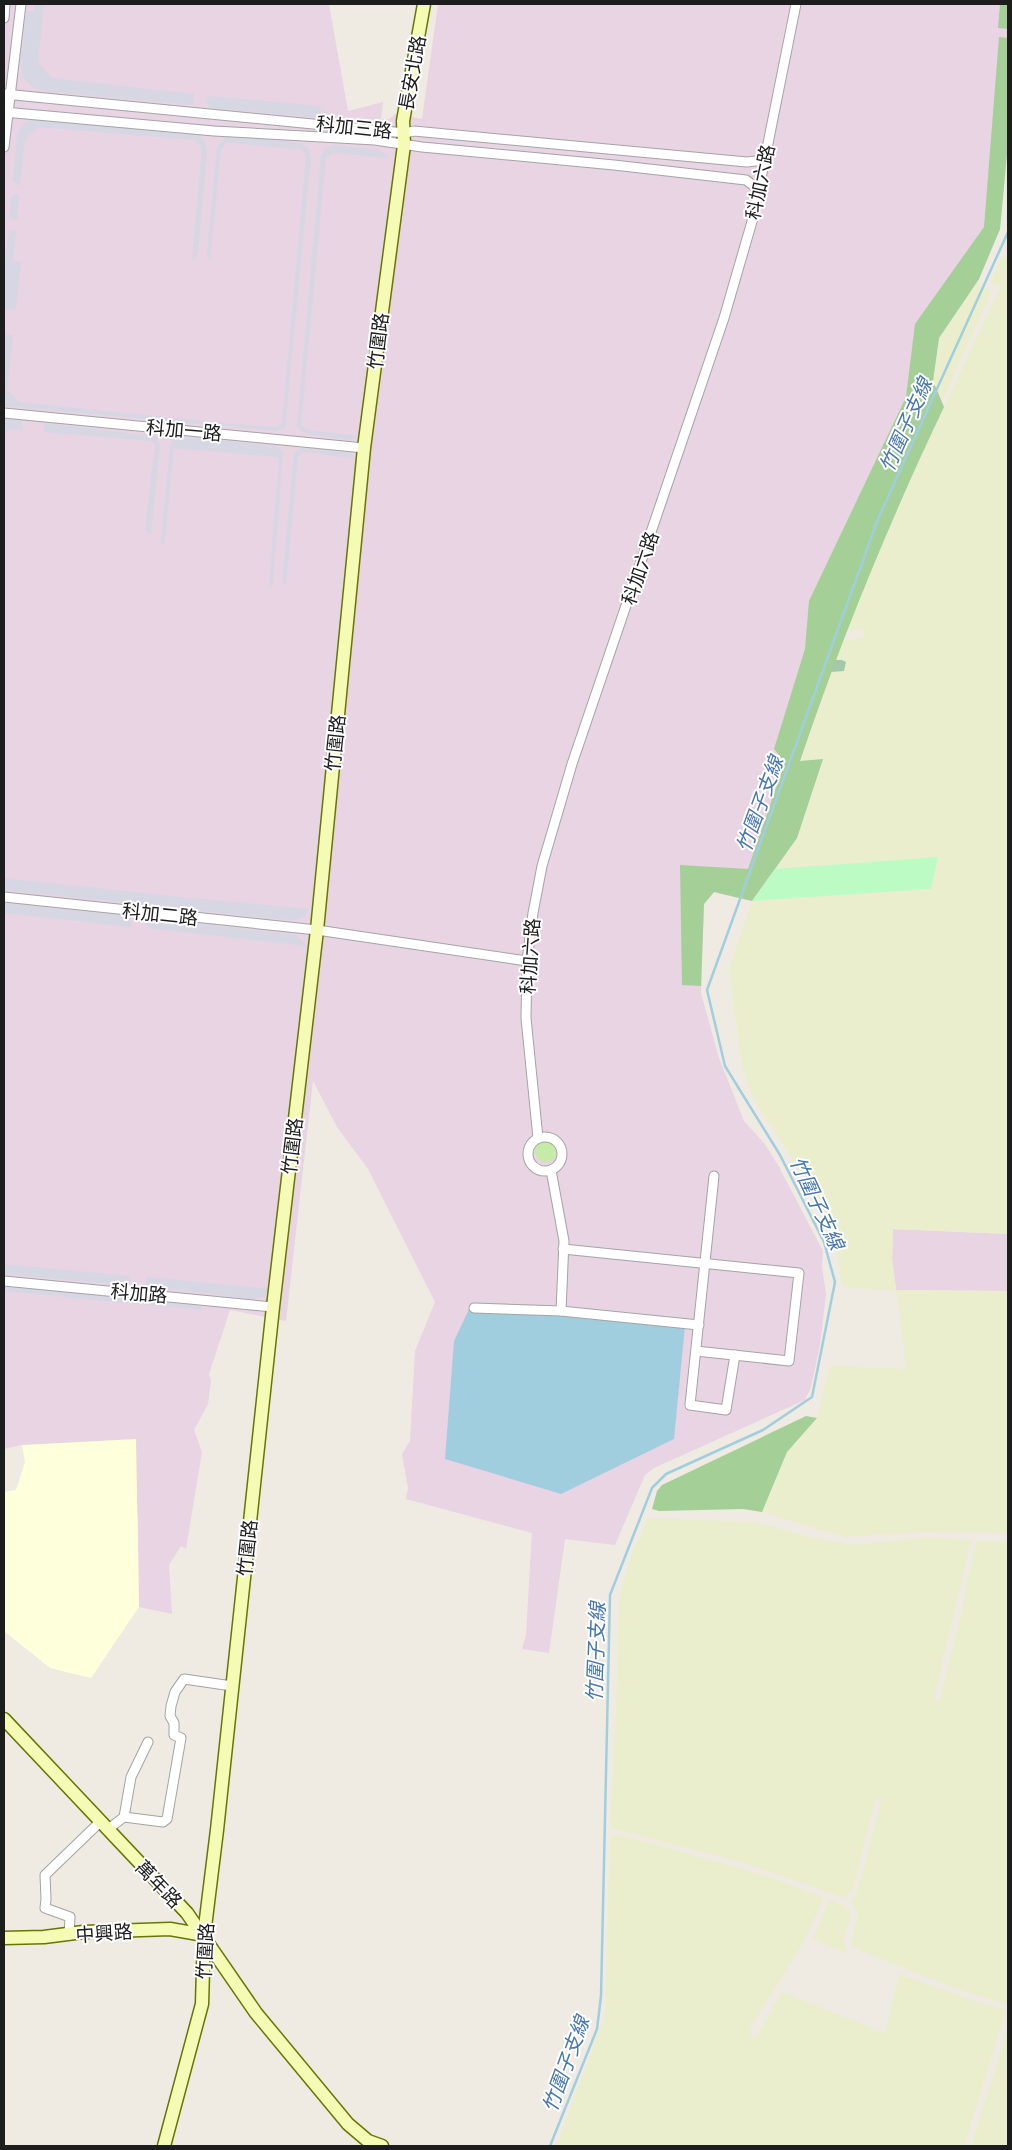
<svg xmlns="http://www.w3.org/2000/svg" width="1012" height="2150" viewBox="0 0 1012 2150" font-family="'Sofia Sans Condensed','Noto Sans TC',sans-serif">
<rect width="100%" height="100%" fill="#efebe2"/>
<g fill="#e8d4e3">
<polygon points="4,4 329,4 348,111 383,102 381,119 389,119 395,114 422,119 438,4 1008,4 1008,143 1000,229 979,279 939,338 933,381 944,407 845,630 800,761 823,759 797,838 752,901 714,892 704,904 701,993 719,1058 744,1121 764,1143 778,1165 823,1251 822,1267 826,1294 820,1345 811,1387 805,1400 654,1468 645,1475 615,1545 565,1539 549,1653 522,1649 526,1635 532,1533 406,1499 408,1488 402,1454 410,1441 415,1351 435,1302 368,1169 337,1127 313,1081 286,1321 230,1310 209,1374 211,1381 208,1404 194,1430 202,1452 186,1549 181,1546 169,1565 172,1614 139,1607 138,1515 22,1445 4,1449"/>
<polygon points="893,1229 1008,1234 1008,1291 896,1290 892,1259"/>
</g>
<polygon fill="#feffdb" points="136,1439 139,1607 91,1678 50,1668 4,1631 4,1492 16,1490 25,1462 22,1445"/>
<g fill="#eaeecd">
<polygon points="1001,257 1008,257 1008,1234 893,1229 892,1259 896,1290 1008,1291 1008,1533 923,1532 846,1537 762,1512 787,1452 817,1418 830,1366 906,1369 896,1290 842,1287 838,1257 831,1226 793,1160 753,1098 742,1066 729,970 752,901 931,889 938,857 775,869 797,838 822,760 800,762 831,672 844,671 842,660 835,660 841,641 864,638 863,629 845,630 914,471 1001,286 990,283"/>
<polygon points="979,279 980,286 988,289 991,292 942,401 933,381 939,338"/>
<polygon points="647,1518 754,1522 810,1537 852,1545 925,1538 971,1540 934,1699 940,1701 960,1618 976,1541 1008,1541 1008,2005 955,1988 868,1954 852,1946 851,1942 858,1913 850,1901 856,1895 882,1799 875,1799 853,1889 845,1898 741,1862 610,1828 616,1707 619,1597 633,1550 642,1534"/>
<polygon points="616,1835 643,1841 768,1876 824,1898 803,1943 751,2027 751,2037 757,2036 782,1992 885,2033 899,1974 974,2001 1006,2010 964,2146 556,2146 605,2016 610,1836"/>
<polygon points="830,1900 844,1906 851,1913 843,1943 847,1953 813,1939"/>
<polygon points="1008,2027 1008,2146 971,2146 994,2073"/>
</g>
<circle fill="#c5eba6" cx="546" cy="1151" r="11"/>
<g fill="#a4cf96">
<polygon points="1000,4 1008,4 1008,29 998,28"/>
<path d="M999 37 1008 38V143L1000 229 979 279 939 338 933 381 944 407C889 522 841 640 800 761L823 759 797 838 752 901 714 892 704 904 701 986 682 985 680 865 748 869 785 762 774 749 805 649 809 601 906 397 915 324 984 227Z"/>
<polygon points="806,1416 817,1418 787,1452 762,1512 743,1509 659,1511 652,1509 657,1491 662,1485"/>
</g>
<polygon fill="#a3c8aa" points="835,660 842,660 846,662 844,671 831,672"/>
<polygon fill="#bdfbc5" points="938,857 931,889 752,901 775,869"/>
<g fill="#d7d7e4">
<polygon points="35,4 44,4 38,62 52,78 194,94 193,105 42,91 33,87 23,78 21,64 26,11 34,11"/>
<polygon points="208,96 320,106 322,118 210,108 207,105"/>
<polygon points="32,118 196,133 199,135 205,142 207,152 198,254 192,259 202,148 194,140 38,127 25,140 20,186 13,181 17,136 21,126"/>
<polygon points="231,136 300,143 307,147 311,157 285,428 275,431 4,406 4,335 13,335 7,389 19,402 231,424 276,427 282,423 306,156 301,150 227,142 221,149 210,260 207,255 217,147 224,138"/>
<polygon points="334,145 380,150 390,158 332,153 326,158 301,424 307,430 359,436 351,440 307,434 301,431 297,426 321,156 326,148"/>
<polygon points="14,194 19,195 17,220 13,220 9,217 11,198"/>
<polygon points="9,230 16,230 13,261 21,262 16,310 4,309 4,266"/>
<polygon points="4,419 23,421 22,430 9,429 4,434"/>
<polygon points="44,423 157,436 160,445 151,535 145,530 155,444 152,441 44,432"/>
<polygon points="176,436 275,446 283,451 273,584 269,586 279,459 277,457 174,448 164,546 161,543 170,444"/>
<polygon points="303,448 349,453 358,459 304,452 298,456 286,586 282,582 294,454 296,450"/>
<polygon points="4,878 180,897 309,909 305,917 296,920 287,920 4,890"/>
<polygon points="4,903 125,915 132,920 131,927 4,913"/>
<polygon points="153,918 296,935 307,946 147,928 147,923"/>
<polygon points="4,1264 129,1276 129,1280 122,1285 4,1274"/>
<polygon points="146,1277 272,1289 266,1295 255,1299 150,1287 146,1285"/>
<polygon points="4,1285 202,1305 201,1310 4,1291"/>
</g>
<polygon fill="#a1cede" points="470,1307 685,1326 674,1439 561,1494 445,1459 454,1341"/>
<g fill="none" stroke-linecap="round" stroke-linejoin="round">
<polyline stroke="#a1cede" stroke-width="2.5" points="550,2146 597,2029 601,1996 610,1595 652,1488 666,1474 763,1430 812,1397 835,1282 824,1242 780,1155 725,1066 707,990 878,519 1008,232"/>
<g stroke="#a4a4a4" stroke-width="11">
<g id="street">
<polyline points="4,18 5,4"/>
<polyline points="4,94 405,133 414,131 747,162 764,160"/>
<polyline points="4,112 214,131 375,140 422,147 614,165 746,180 758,189"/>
<polyline points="4,147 21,4"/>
<polyline points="4,413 364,448"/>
<polyline points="4,897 317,930 527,961"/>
<circle cx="545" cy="1154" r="17"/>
<polyline points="538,1138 526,1018 527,961 533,913 542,866 572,764 724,318 753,218 796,4"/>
<polyline points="551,1170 564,1241 561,1311"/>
<polyline points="714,1176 690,1405 726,1410 735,1355"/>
<polyline points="563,1249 799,1273 789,1361 696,1351"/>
<polyline points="4,1281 273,1307"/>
<polyline points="474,1308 561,1311 699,1325"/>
<polyline points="124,1817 131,1777 148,1742"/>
<polyline points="107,1830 124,1817 163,1822 167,1819 181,1738 174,1735 174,1723 170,1716 171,1706 175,1692 184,1679 232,1686"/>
<polyline points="69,1935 70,1917 45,1908 46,1899 45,1875 100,1822"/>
</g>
</g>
<g stroke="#657701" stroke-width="15">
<g id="secondary">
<polyline points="4,1719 187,1913 256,2013 348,2124 368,2141 382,2146"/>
<polyline points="4,1938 44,1937 83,1932 170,1929 204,1935"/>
<polyline points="164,2146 202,2004 204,1935 217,1830 273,1307 317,930 364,448 404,145 403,121 424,4"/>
</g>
</g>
<use href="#street" stroke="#fff" stroke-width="9"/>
<use href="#secondary" stroke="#f5fbb4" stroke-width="12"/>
</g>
<g text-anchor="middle" stroke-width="4" stroke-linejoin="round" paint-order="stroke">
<g font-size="19" fill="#1d1d1d" stroke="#fff">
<text transform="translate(412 73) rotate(-80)" y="7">長安北路</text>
<text transform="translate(354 127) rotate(6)" y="7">科加三路</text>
<text transform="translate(760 182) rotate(-78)" y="7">科加六路</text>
<text transform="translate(378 341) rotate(-83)" y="7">竹圍路</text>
<text transform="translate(184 430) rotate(5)" y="7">科加一路</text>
<text transform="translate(640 568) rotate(-71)" y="7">科加六路</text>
<text transform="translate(335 743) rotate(-84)" y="7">竹圍路</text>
<text transform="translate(160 914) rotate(6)" y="7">科加二路</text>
<text transform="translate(530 956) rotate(-86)" y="7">科加六路</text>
<text transform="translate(292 1146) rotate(-83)" y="7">竹圍路</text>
<text transform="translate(139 1293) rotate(5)" y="7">科加路</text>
<text transform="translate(247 1548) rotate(-84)" y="7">竹圍路</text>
<text transform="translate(159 1884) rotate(46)" y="7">萬年路</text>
<text transform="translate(104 1933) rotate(-4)" y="7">中興路</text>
<text transform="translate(205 1951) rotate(-87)" y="7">竹圍路</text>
</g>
<g font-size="20" font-style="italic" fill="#4777af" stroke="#fff">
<text transform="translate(906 425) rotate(-66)" y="7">竹圍子支線</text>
<text transform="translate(760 804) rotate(-70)" y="7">竹圍子支線</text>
<text transform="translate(817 1203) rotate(65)" y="7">竹圍子支線</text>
<text transform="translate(596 1652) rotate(-88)" y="7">竹圍子支線</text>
<text transform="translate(566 2064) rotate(-70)" y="7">竹圍子支線</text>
</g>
</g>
<rect width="1012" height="2150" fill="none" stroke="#1d1d1d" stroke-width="10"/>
</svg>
